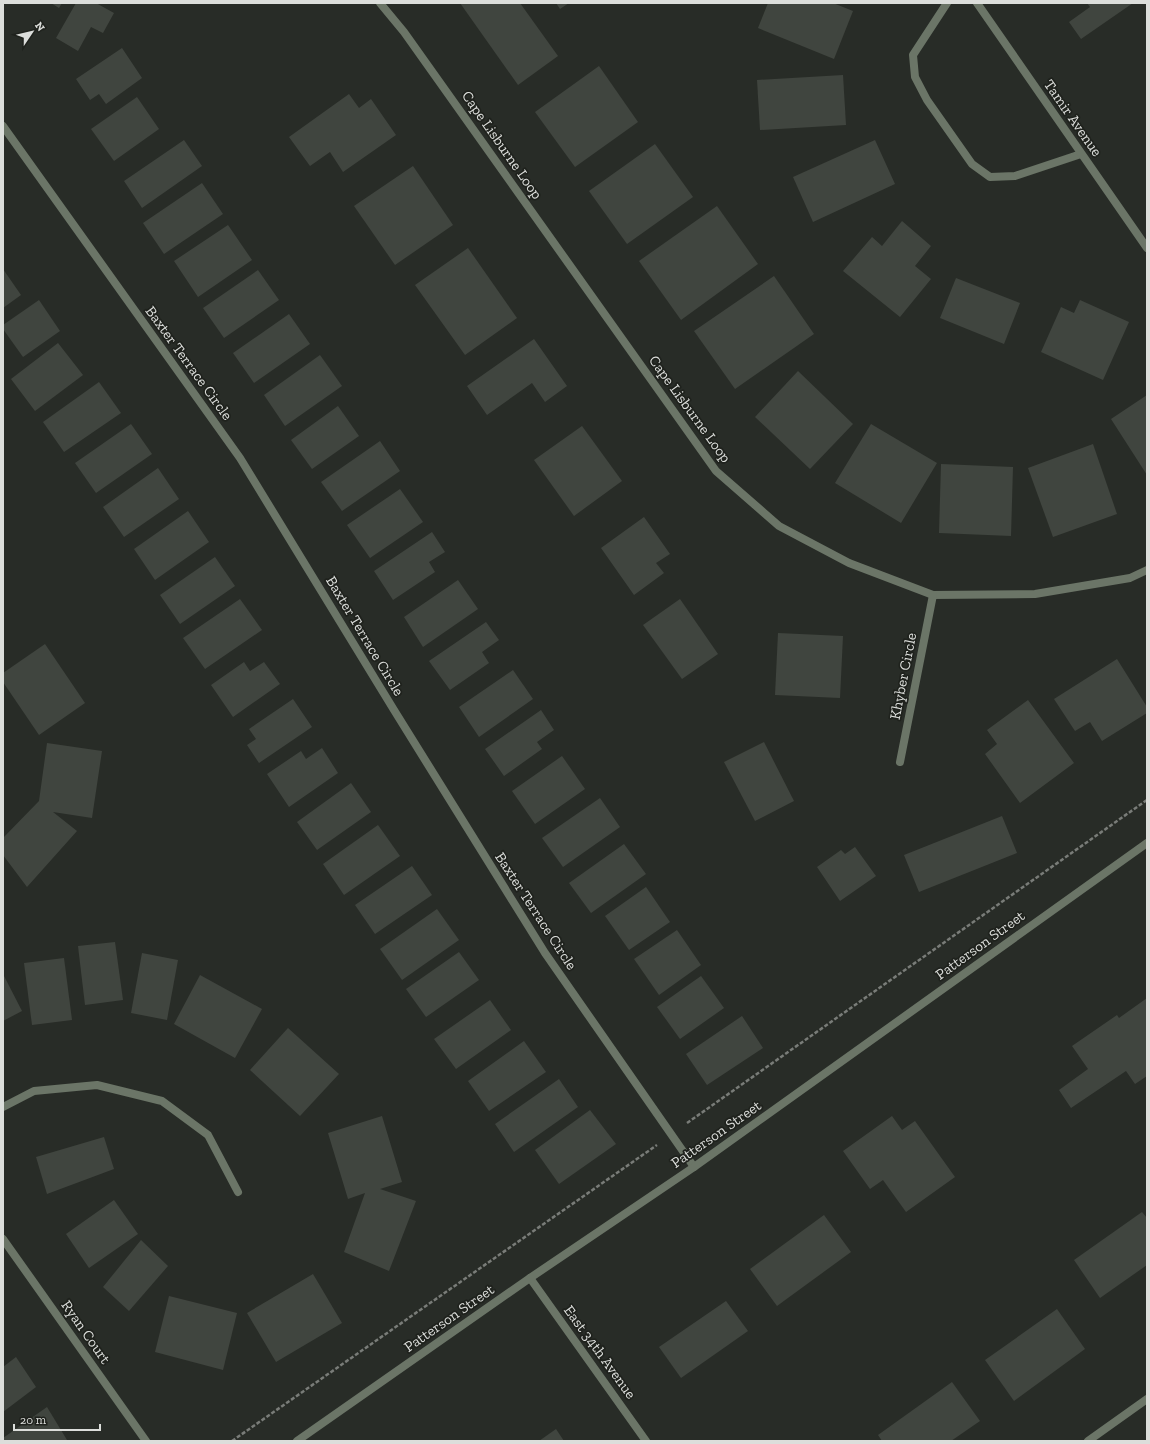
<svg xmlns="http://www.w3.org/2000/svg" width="1150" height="1444" viewBox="0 0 1150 1444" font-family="'Zilla Slab',serif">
<rect width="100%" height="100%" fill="#282c27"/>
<g fill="#40453f">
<polygon points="51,3 62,3 59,8"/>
<polygon points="76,3 96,3 114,13 103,33 91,27 78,51 56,38"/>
<polygon points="460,3 520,3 558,56 518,85"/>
<polygon points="556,3 569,3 560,9"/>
<polygon points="768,3 833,3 853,11 834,59 758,28"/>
<polygon points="1087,3 1133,3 1081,39 1069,22 1090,7"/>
<polygon points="122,48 142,78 106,104 99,94 90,100 76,79"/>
<polygon points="599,66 638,122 575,167 535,112"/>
<polygon points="843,75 846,125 760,130 757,80"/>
<polygon points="349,94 359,108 371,99 396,135 343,172 330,152 310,166 289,137"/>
<polygon points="137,97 159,129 114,161 91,129"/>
<polygon points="184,140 202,166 142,208 124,181"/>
<polygon points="875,140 895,184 813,222 793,177"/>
<polygon points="655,144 693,197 627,244 589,191"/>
<polygon points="413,166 453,225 395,265 354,206"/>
<polygon points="202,183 223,214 164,254 143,223"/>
<polygon points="717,206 758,264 681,320 639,261"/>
<polygon points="902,221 931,246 915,266 931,279 900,317 843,271 872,237 882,246"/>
<polygon points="228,225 252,260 198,297 174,261"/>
<polygon points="468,248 517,318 465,355 415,285"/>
<polygon points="3,269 21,295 3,308"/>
<polygon points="258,270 279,300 224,338 203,308"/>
<polygon points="774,276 814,334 735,389 694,331"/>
<polygon points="956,278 1020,303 1004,344 940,318"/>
<polygon points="39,300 60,331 23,357 3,329 3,325"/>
<polygon points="1080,300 1129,322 1103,380 1041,352 1061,307 1074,313"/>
<polygon points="289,314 310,344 254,383 233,353"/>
<polygon points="534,339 567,386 545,402 532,383 487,415 467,386"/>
<polygon points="58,343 83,375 35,411 11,379"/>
<polygon points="320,355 342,386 285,426 264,395"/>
<polygon points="798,371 853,424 810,469 755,417"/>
<polygon points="99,382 121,413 64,452 43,422"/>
<polygon points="1147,395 1147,475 1111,419"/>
<polygon points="338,406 359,436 312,469 291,440"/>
<polygon points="131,424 152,454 96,493 75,463"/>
<polygon points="871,424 937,463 901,523 835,483"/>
<polygon points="582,426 622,481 574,516 534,460"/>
<polygon points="380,441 400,471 342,511 321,482"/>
<polygon points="1093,444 1117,514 1053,537 1028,468"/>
<polygon points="941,464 1013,467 1011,536 939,533"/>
<polygon points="158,468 179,499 124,537 103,507"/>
<polygon points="400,489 423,522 370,558 347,525"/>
<polygon points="188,511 209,542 155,580 134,549"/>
<polygon points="644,517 670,554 656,563 664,573 634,595 601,548"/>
<polygon points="432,532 445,552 429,562 435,572 393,600 374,571"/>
<polygon points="215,557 235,586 180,624 160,595"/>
<polygon points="458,580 478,609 423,647 404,617"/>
<polygon points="240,599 262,630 205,669 183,638"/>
<polygon points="680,599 718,654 682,679 643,625"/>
<polygon points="486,622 499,640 482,652 489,663 450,690 429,661"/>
<polygon points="778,633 843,636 840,698 775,695"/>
<polygon points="45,644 85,703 39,735 3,682 3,673"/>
<polygon points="1117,659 1147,707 1147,713 1102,741 1090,722 1075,731 1054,699"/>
<polygon points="244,662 250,671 264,662 280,684 233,717 211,685"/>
<polygon points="513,670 533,699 479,737 459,707"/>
<polygon points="293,699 312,727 259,763 247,745 256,739 249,729"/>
<polygon points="1028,700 1074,763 1020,803 985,754 997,744 987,730"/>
<polygon points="541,710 554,730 537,742 542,749 504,776 485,749"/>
<polygon points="764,742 794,801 755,821 724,762"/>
<polygon points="47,743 102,751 92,818 53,812 77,831 27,887 3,855 3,838 39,801"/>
<polygon points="322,748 338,773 289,807 267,774 301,751 306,759"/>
<polygon points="562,756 585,789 535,824 512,791"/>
<polygon points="351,783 371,812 317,850 297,822"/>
<polygon points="600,798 620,827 563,867 542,838"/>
<polygon points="1002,816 1017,853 919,892 904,855"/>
<polygon points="378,825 400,856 344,895 323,864"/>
<polygon points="624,844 646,874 591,913 569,883"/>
<polygon points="855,847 876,876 840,901 817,867 841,850 845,854"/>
<polygon points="412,866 432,895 375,934 355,905"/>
<polygon points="646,887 670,922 629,950 605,916"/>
<polygon points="437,909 459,940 402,980 380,949"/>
<polygon points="677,930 701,965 659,995 634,959"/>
<polygon points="115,942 123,1000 85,1005 78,946"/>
<polygon points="459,952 479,980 426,1017 406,989"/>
<polygon points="142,953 178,960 167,1020 131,1013"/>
<polygon points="64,958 72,1020 32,1025 24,963"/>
<polygon points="3,974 22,1011 3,1021"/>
<polygon points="200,975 262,1009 235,1058 174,1024"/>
<polygon points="701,976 724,1008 680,1039 657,1007"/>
<polygon points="1147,998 1147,1076 1135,1084 1126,1071 1071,1108 1059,1090 1088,1069 1072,1046 1117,1015 1119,1018"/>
<polygon points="490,1000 511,1030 456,1069 434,1039"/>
<polygon points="742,1016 763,1048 707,1085 686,1054"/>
<polygon points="288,1028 339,1074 300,1116 250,1070"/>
<polygon points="524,1041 546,1072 489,1111 468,1081"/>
<polygon points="559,1079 578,1107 514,1152 495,1124"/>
<polygon points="590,1110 616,1144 559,1184 535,1150"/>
<polygon points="382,1116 402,1182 380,1189 416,1201 389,1271 344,1252 365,1193 348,1199 328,1133"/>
<polygon points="892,1116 902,1130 915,1121 955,1177 906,1212 883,1180 870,1189 843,1151"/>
<polygon points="104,1137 114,1169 47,1194 36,1157"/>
<polygon points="114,1200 138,1234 89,1268 66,1234"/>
<polygon points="1142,1212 1147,1218 1147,1265 1100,1298 1074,1260"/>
<polygon points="824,1215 851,1252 777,1306 750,1269"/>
<polygon points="141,1240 168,1266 129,1311 103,1287"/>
<polygon points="313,1274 342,1323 276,1362 247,1313"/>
<polygon points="169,1296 237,1313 223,1370 155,1352"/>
<polygon points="726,1301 748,1331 681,1378 659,1347"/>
<polygon points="1057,1309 1085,1349 1014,1401 985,1360"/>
<polygon points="16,1357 36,1387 3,1412 3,1367"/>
<polygon points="952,1382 980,1421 951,1441 882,1441 878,1435"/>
<polygon points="47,1407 67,1440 65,1441 3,1441 3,1438"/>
<polygon points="556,1429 564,1441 539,1441"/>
</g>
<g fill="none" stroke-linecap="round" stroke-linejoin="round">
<g stroke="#797c78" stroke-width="2.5" stroke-dasharray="4 2" stroke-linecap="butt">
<polyline points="687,1123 1147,800"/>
<polyline points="232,1441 657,1145"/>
</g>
<g stroke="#6b7567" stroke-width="8">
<polyline points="380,3 404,32 716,471 779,526 849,563 933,595 1035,594 1130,578 1147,570"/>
<polyline points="947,3 913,55 915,77 927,100 972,164 990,177 1015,176 1081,154"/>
<polyline points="977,3 1147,248"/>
<polyline points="3,126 240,458 394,710 545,953 694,1167"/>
<polyline points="900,762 933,595"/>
<polyline points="3,1107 34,1091 97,1085 162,1101 208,1135 238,1192"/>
<polyline points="3,1239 146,1441"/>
<polyline points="530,1278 646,1441"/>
<polyline points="1088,1441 1147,1399"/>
</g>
<polyline stroke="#6b7567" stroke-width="8" points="297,1441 530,1278 694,1167 1147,843"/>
</g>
<g text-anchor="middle" stroke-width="3.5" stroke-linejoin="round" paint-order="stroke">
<g font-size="15" fill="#dcdedb" stroke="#1f221d">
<text transform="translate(1073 118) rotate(55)" y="5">Tamir Avenue</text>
<text transform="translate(502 145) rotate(55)" y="5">Cape Lisburne Loop</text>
<text transform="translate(189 363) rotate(54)" y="5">Baxter Terrace Circle</text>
<text transform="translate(690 409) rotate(54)" y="5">Cape Lisburne Loop</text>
<text transform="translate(365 636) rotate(59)" y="5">Baxter Terrace Circle</text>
<text transform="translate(903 676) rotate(-79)" y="5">Khyber Circle</text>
<text transform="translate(536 911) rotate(57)" y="5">Baxter Terrace Circle</text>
<text transform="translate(980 945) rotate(-36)" y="5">Patterson Street</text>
<text transform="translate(716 1134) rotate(-35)" y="5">Patterson Street</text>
<text transform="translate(449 1318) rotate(-35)" y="5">Patterson Street</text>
<text transform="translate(86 1332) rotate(55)" y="5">Ryan Court</text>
<text transform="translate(600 1352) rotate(54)" y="5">East 34th Avenue</text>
</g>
</g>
<rect width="1150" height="1444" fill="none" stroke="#dcdedb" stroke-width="8"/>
<g transform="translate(32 32) rotate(55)" stroke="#1f221d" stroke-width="3" paint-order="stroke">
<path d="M0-3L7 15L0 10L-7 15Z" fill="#dcdedb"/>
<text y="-6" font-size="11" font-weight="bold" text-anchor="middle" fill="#dcdedb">N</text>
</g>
<path d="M14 1424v6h86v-6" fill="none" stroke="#dcdedb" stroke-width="2"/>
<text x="20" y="1424" font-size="12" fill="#dcdedb" stroke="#1f221d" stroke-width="3" paint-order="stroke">20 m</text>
</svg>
